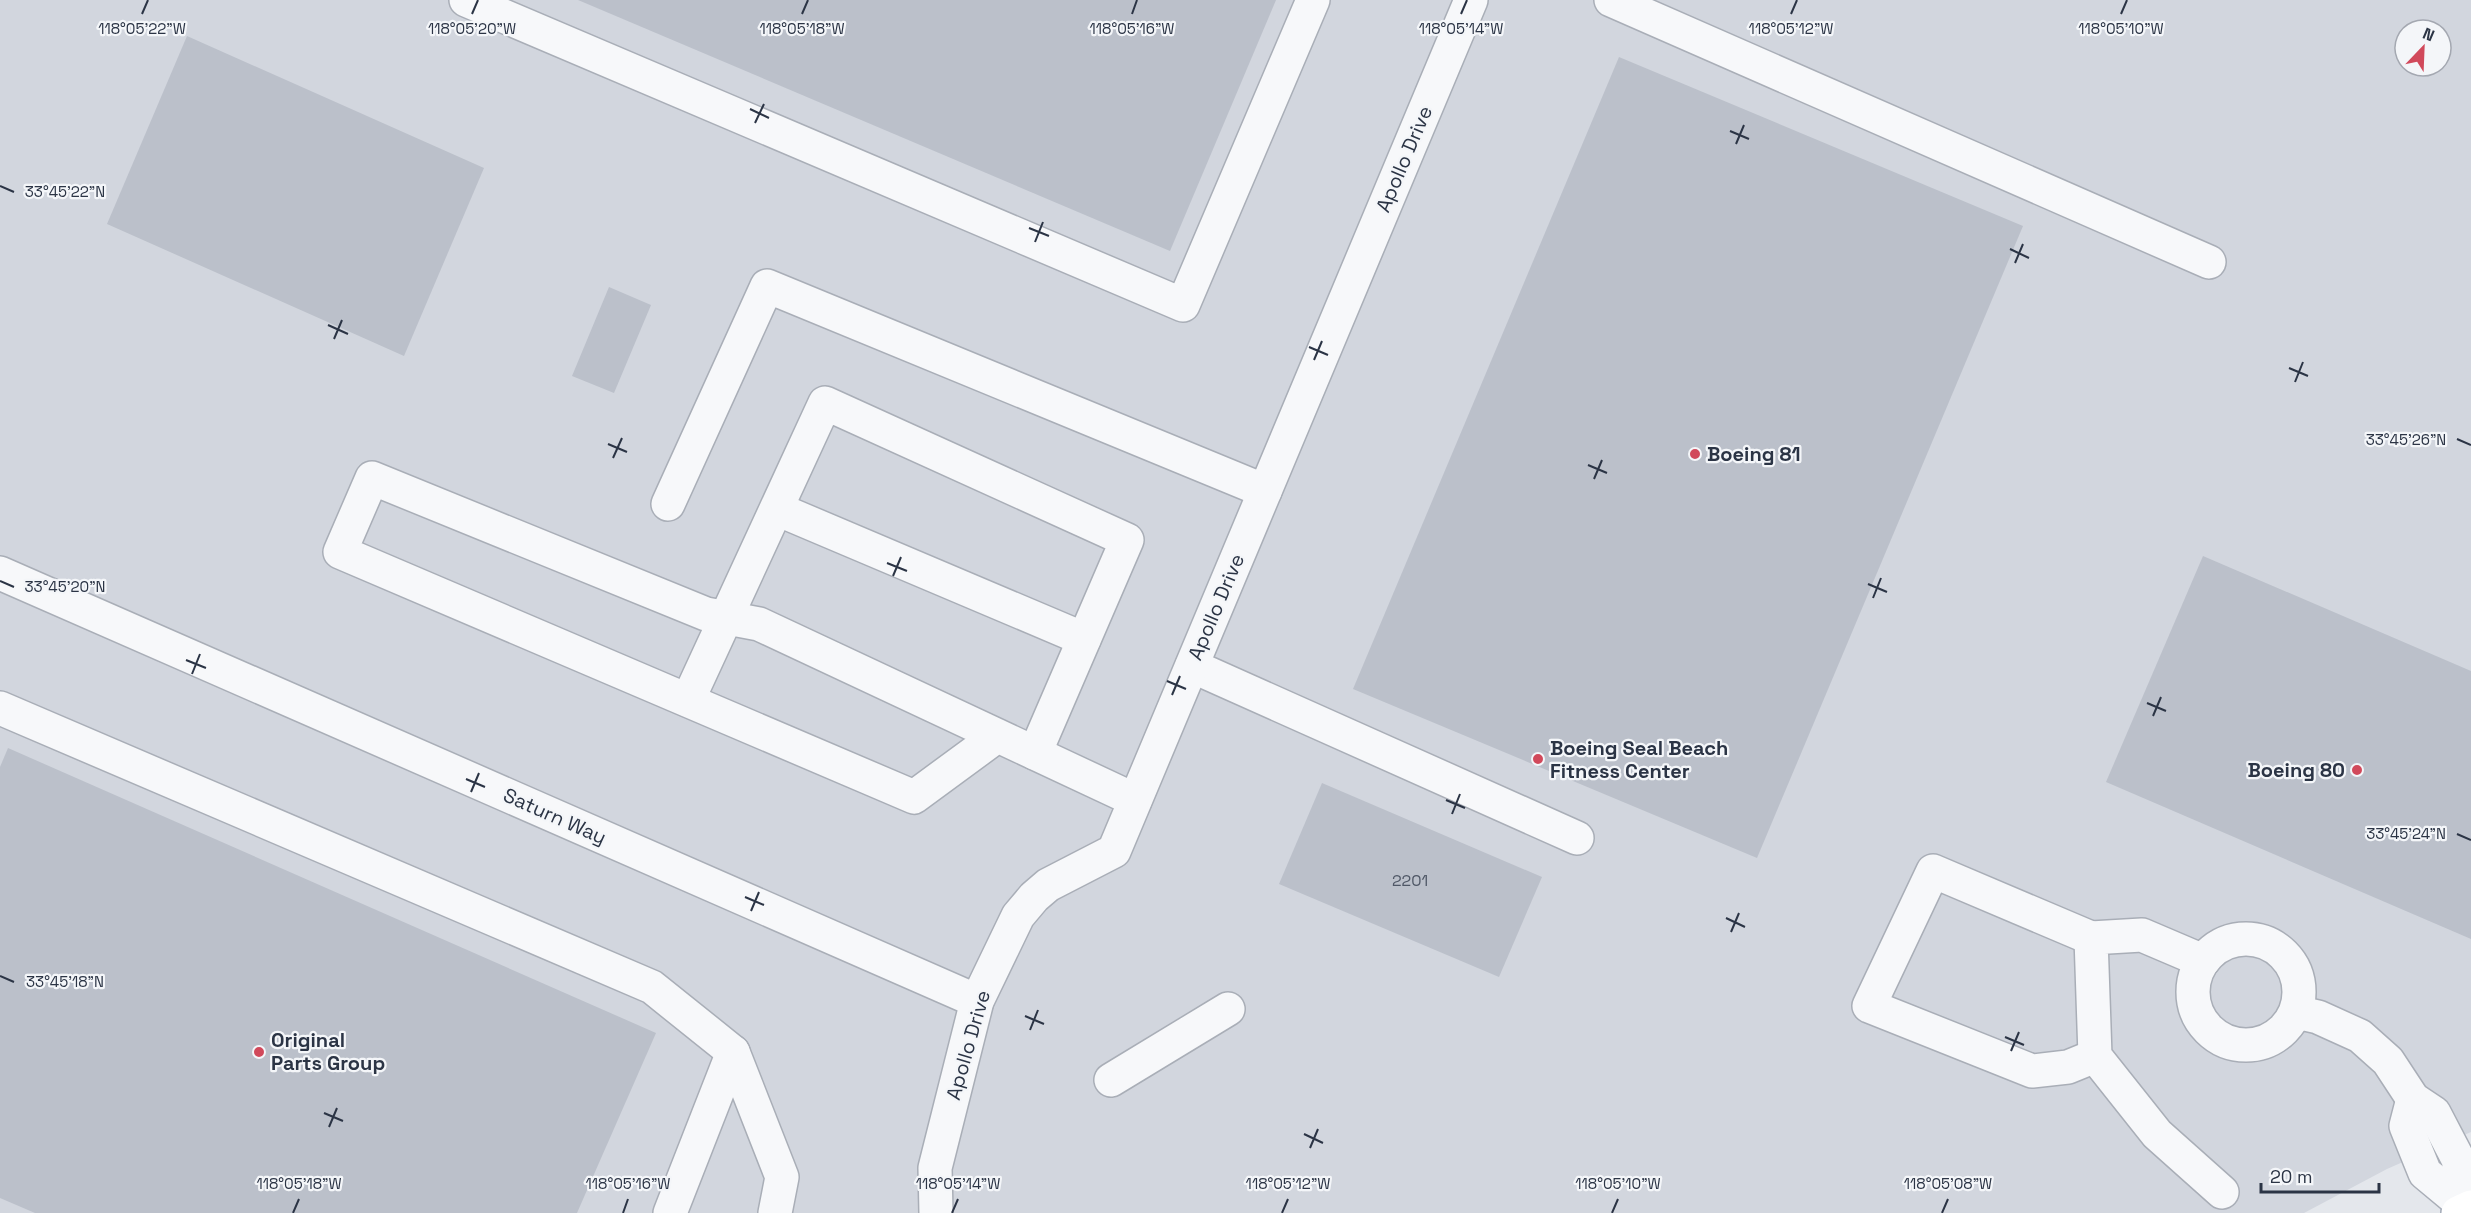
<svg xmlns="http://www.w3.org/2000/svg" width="2471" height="1213" viewBox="0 0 2471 1213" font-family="'Space Grotesk',sans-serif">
<rect width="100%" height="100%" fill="#e4e7ec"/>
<path fill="#d2d6de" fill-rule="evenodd" d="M0 0H2471V1132L2387 1169 2304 1213H0ZM2405 30H2441V66H2405Z"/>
<g fill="#bbc0ca">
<polygon points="578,0 1276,0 1170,251"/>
<polygon points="187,36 484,168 404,356 107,224"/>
<polygon points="1619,57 2023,226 1757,858 1353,689"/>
<polygon points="609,287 651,305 614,393 572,376"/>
<polygon points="2203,556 2471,671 2471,939 2106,782"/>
<polygon points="8,748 656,1033 577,1213 35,1213 0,1198 0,767"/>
<polygon points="1322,783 1542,877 1499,977 1279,884"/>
</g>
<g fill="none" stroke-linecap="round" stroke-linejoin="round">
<g stroke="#a9aeb7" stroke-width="36">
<g id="minor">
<polyline points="466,0 1183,305 1313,0"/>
<polyline points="1611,0 2209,262"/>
<polyline points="668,504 767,286 1265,491"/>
<polyline points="777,509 1084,639"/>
<polyline points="0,573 977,1001"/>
<polyline points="1192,666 1577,838"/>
<polyline points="688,700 825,403 1127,540 1035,753"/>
<polyline points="0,708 652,987 733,1052 782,1177 775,1213"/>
<polyline points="997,736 914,797 340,552 372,478 706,614 759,624 1135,800"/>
<polyline points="2091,938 1933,871 1869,1006 2032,1071 2068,1067 2095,1056"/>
<circle cx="2246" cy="992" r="53"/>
<polyline points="2203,961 2142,935 2091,938 2095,1056 2157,1134 2222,1192"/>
<polyline points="2296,1012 2318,1017 2360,1036 2388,1061 2413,1099 2434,1113 2458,1159 2467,1208"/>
<polyline points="1111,1080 1228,1009"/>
<polyline points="2413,1099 2406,1126 2425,1173 2467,1208"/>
<polyline points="670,1213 733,1052"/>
<polyline points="936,1213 935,1168 977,1001 1018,916 1034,897 1048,885 1114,851 1471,0"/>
</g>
</g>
<g stroke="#a3abb8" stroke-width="36">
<polyline id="major" points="2458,1213 2471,1207"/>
</g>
<use href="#minor" stroke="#f7f8fa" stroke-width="33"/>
<use href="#major" stroke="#fff" stroke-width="33"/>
</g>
<path fill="none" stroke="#2b3445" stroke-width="2" d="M142 14 148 0M472 14 478 0M802 14 808 0M1132 14 1137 0M1461 14 1467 0M1791 14 1797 0M2121 14 2127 0M750 109 769 118M755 123 764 104M1730 131 1749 139M1736 144 1744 125M0 186 14 192M1029 228 1049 236M1035 242 1043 222M2010 249 2029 258M2015 263 2023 244M328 325 348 334M334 339 342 320M1309 347 1328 355M1314 360 1322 341M2289 368 2308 376M2295 382 2303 362M2457 439 2471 445M608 444 627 452M613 458 622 438M1588 465 1607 473M1594 479 1602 460M887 563 907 571M893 576 901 557M0 581 14 587M1868 584 1887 592M1873 598 1881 578M186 660 206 668M192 674 200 654M1167 681 1186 689M1172 695 1180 676M2147 703 2166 711M2153 716 2161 697M466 779 485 787M471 792 479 773M1446 800 1465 808M1452 814 1460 794M2457 834 2471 840M745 897 764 905M751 911 759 892M1726 918 1745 927M1731 932 1739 913M0 976 14 982M1025 1016 1044 1024M1030 1030 1038 1010M2005 1037 2024 1045M2011 1051 2019 1032M324 1113 343 1121M329 1127 337 1108M1304 1134 1323 1143M1310 1148 1318 1129M293 1213 299 1199M623 1213 628 1199M952 1213 958 1199M1282 1213 1288 1199M1612 1213 1618 1199M1942 1213 1948 1199"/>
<g fill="#d1495b" stroke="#f4f6f9" stroke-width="2">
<circle cx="1695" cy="454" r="6"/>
<circle cx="1538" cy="759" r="6"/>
<circle cx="2357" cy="770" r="6"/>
<circle cx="259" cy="1052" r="6"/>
</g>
<g text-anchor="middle" stroke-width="4.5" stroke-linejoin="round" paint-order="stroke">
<g font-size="16" fill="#4f5766">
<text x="1410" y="886">2201</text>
</g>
<g font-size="20" fill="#2b3445" stroke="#f4f6f9">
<text transform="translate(1404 159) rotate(-67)" y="7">Apollo Drive</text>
<text transform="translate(1216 607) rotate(-67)" y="7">Apollo Drive</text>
<text transform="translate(555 816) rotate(24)" y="7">Saturn Way</text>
<text transform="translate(968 1045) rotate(-74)" y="7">Apollo Drive</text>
</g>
<g font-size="20" font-weight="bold" fill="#2b3445" stroke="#f4f6f9" text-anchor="start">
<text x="1707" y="461">Boeing 81</text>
<text x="1550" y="755">Boeing Seal Beach<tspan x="1550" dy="23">Fitness Center</tspan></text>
<text x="2345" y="777" text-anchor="end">Boeing 80</text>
<text x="271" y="1047">Original<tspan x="271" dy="23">Parts Group</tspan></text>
</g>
</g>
<g font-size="15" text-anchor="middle" fill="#2b3445" stroke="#f4f6f9" stroke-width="4.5" stroke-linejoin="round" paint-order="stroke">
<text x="142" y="34">118°05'22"W</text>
<text x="472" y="34">118°05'20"W</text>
<text x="802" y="34">118°05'18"W</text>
<text x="1132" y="34">118°05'16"W</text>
<text x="1461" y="34">118°05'14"W</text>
<text x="1791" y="34">118°05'12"W</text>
<text x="2121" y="34">118°05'10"W</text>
<text x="65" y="197">33°45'22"N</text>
<text x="2406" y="445">33°45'26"N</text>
<text x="65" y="592">33°45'20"N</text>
<text x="2406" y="839">33°45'24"N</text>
<text x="65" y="987">33°45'18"N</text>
<text x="299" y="1189">118°05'18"W</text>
<text x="628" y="1189">118°05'16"W</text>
<text x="958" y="1189">118°05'14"W</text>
<text x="1288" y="1189">118°05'12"W</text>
<text x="1618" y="1189">118°05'10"W</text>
<text x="1948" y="1189">118°05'08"W</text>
</g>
<g transform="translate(2423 48) rotate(23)"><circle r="28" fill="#f4f6f9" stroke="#a4a8b1" stroke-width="1.5"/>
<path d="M0-4.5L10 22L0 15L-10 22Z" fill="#d1495b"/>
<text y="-9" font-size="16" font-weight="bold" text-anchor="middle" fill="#2b3445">N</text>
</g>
<path d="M2261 1183v9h118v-9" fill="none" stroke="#2b3445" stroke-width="3"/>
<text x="2270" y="1183" font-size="18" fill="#2b3445" stroke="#f4f6f9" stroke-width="4.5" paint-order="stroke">20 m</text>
</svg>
